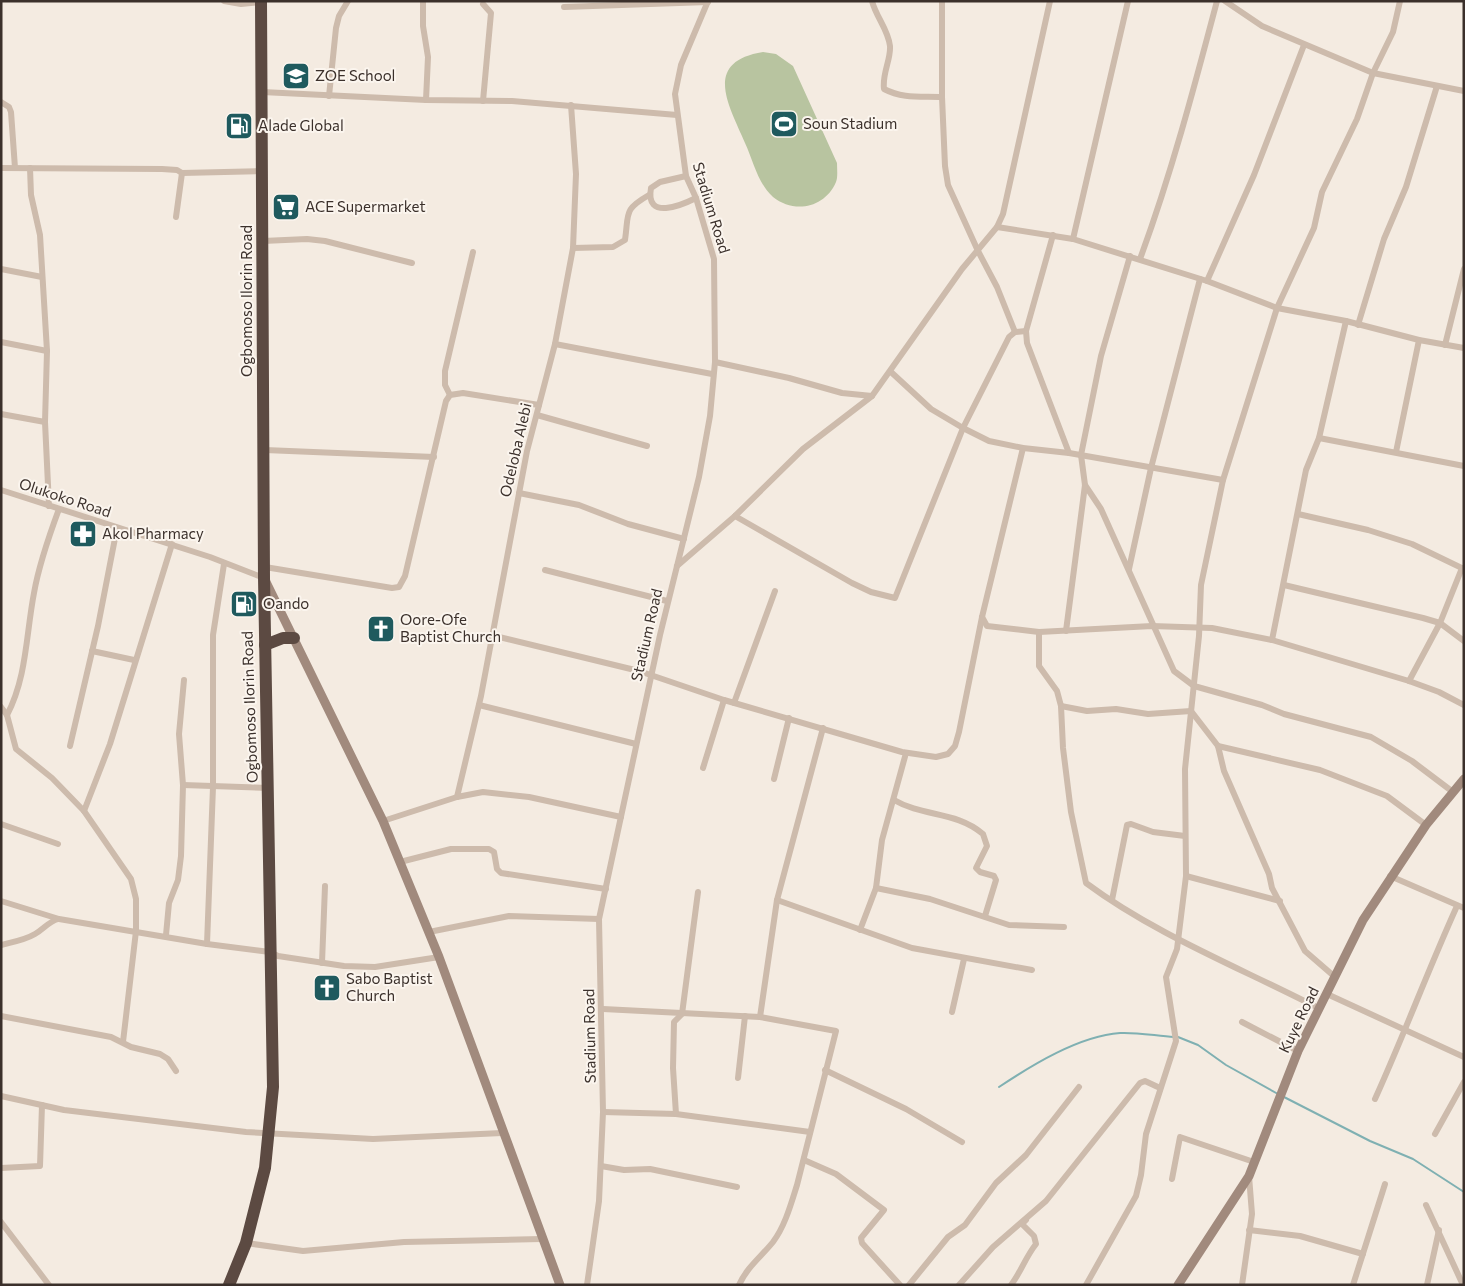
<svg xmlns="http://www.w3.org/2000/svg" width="1465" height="1286" viewBox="0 0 1465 1286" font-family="Commissioner,sans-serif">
<rect width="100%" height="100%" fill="#f4ebe1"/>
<path fill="#b8c4a0" d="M763 52 776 54 793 66 837 163C837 169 838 177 836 182 825 208 794 214 773 197 758 184 753 160 745 143 730 107 701 62 763 52Z"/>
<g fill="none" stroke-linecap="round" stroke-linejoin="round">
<g stroke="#7fb0b2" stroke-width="2">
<polyline points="1178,1037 1198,1045 1226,1065 1278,1094"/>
<path d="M999 1087C1032 1065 1079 1036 1120 1033 1136 1032 1157 1036 1174 1037"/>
<polyline points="1284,1097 1370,1141 1413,1159 1464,1192"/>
</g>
<g stroke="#cdbbac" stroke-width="6">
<polyline points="224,1 241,4 261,2"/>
<polyline points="423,1 423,26 428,57 426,100"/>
<path d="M872 1C876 17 888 29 890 46 891 60 882 73 884 89 903 99 921 96 942 97"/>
<polyline points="942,1 942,97 945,166 948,185 978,251 997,287 1015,332"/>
<polyline points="1225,1 1262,26 1373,73 1464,91"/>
<polyline points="483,4 491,13 483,101"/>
<polyline points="564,7 708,2"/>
<polyline points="262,92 426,100 512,101 677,115"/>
<polyline points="329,96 336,28 339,16 348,1"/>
<polyline points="1,102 9,107 11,112 15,168"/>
<polyline points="1,168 162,169 177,170 182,173 263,171"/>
<polyline points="30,168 31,195 40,235 47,351 45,422 49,506"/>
<path d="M686 176 660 182 651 188C645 221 682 205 696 198"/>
<polyline points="176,217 182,173"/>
<polyline points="997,227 1073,239 1207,281 1277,308 1346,321 1419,340 1464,348"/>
<polyline points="1053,235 1026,331 1027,343 1069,453"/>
<polyline points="1073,239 1128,1"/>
<polyline points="263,241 307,239 325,241 412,263"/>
<path d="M573 248 613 247 625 240C629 213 623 210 649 195"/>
<path d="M1140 259C1171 175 1194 88 1217 1"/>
<polyline points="1,269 42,277"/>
<polyline points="1207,281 1254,175 1304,45"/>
<polyline points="1358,325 1384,239 1406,187 1437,86"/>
<polyline points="1,342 47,351"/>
<polyline points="555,344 712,374"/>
<polyline points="1445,345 1464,269"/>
<polyline points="715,362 789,378 842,393 872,396"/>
<polyline points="891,372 931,409 963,428 989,441 1023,448 1069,453 1223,480"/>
<polyline points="450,395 445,385 445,371 473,252"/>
<polyline points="1,414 45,422"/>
<polyline points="537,415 647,446"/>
<polyline points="1319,438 1464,466"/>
<polyline points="265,450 434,457"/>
<polyline points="1396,452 1419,340"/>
<polyline points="1085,485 1101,509 1174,671 1194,686 1262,705 1284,714 1371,737 1412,761 1453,792"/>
<polyline points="1,490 210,557 264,578"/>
<polyline points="519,493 579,505 628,524 684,539"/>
<polyline points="1298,514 1368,530 1412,544 1464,569"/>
<polyline points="735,516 852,583 871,592 895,598 963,428 1009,337 1015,332 1026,331"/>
<polyline points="677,566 735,516 803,449 872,396 962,269 997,227 1003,214 1050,1"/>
<polyline points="265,567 392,588 399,587 405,576 446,401 450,395 463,393 539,405"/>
<polyline points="1129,569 1151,468 1200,279"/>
<polyline points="545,570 667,601"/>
<polyline points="1284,585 1423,618 1440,623 1464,641"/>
<polyline points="982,617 987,626 1039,632 1152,626 1212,628 1272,640 1409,681 1439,692 1464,705"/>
<polyline points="1066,631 1085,485 1081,455 1101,356 1130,256"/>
<path d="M1039 632V666L1057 691 1061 706 1063 748 1071 812 1086 883C1156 935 1243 969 1320 1009"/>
<polyline points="491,635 639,671 724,700 902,752 936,757 948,754 955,746 959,732 982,617 1023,448"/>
<polyline points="1272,640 1306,470 1319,438 1346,321"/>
<polyline points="92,651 134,660"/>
<polyline points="1409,681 1440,623 1462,568"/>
<polyline points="734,703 775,591"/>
<polyline points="479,705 636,744"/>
<polyline points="1061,706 1087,711 1116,709 1148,714 1191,711 1218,746 1224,771 1269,874 1272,888 1305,951 1335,977"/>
<polyline points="1,707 7,715 16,749 52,778 84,811 131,879 136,899 136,931 123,1042"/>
<path d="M7 715C27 677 26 634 34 593 39 564 49 536 59 509"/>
<polyline points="70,746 98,626 117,528"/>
<polyline points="1218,746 1320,770 1387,796 1426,825"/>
<polyline points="703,768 724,700"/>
<polyline points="774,779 789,718"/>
<polyline points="183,785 269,788"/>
<polyline points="457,797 481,696 527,451 555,344 573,248 576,174 571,105"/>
<path d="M894 800C923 817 956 811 983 834L987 846 976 868 980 872 994 876 996 880 985 916"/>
<polyline points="84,811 110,744 172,544"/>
<polyline points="383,821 457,797 483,792 529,797 621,817"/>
<polyline points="1,824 58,844"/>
<polyline points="400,862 451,849 489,849 494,852 497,869 501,873 606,889"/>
<polyline points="1186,876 1280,901"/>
<polyline points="1390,876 1464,908"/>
<polyline points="876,888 930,899 1009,925 1064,927"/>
<polyline points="777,900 912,948 1032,970"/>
<polyline points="1112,900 1127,825 1131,824 1153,832 1185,836"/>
<polyline points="1,901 59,919 207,944 270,952 278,956 344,966 375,967 439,957"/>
<polyline points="860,930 876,888 882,840 906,753"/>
<polyline points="429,932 509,916 599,919"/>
<polyline points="166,935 169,903 178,880 181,856 183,785 179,734 184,680"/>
<polyline points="207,944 213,787 213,635 224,564"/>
<path d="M1 945C13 942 25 940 35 934 44 929 48 922 58 919"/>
<polyline points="322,963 325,886"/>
<polyline points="1327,994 1464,1057"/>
<path d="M603 1009 760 1017 836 1031 797 1185C791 1204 785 1226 773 1242 761 1257 747 1267 739 1285"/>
<polyline points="952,1012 964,959"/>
<polyline points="1,1016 111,1037 131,1047 160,1054 168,1059 176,1071"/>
<polyline points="760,1017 777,900 823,728"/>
<polyline points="1242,1022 1298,1051"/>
<polyline points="825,1070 906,1109 962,1142"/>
<polyline points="738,1078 745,1016"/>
<polyline points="1,1096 64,1110 246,1132 373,1139 502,1133"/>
<path d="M1375 1099C1404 1035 1428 970 1457 906"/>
<polyline points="603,1112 676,1114 810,1132"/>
<polyline points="676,1114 673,1068 674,1022 682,1014 698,892"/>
<polyline points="1435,1134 1464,1082"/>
<polyline points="804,1160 836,1174 884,1210 861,1238 862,1243 900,1285"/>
<polyline points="601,1166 624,1170 650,1169 737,1187"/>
<polyline points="1,1168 40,1166 42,1105"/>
<polyline points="1172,1179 1180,1137 1254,1162"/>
<polyline points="1426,1205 1463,1285"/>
<polyline points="1,1222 49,1285"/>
<polyline points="1249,1230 1300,1236 1363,1254"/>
<polyline points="246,1243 303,1251 404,1242 541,1239"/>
<polyline points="587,1285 599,1201 603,1112 599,919 660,635 699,477 710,416 715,362 714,259 696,198 686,176 675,94 681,65 708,1"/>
<polyline points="909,1285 948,1237 965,1225 996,1183 1026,1155 1079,1087"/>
<polyline points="959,1285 993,1247 1046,1201 1140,1083 1145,1081 1160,1088"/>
<path d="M1011 1285C1021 1272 1025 1258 1036 1244L1034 1236 1022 1224 1026 1220"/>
<polyline points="1086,1285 1136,1196 1141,1175 1146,1134 1176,1041 1166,977 1177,949 1186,876 1185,769 1199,636 1201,585 1223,480 1277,308 1314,228 1322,192 1357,119 1373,73 1393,32 1400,1"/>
<polyline points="1242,1285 1252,1214 1249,1176"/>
<polyline points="1353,1285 1385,1184"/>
<polyline points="1427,1285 1439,1230"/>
</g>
<g stroke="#a18a7d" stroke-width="9">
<polyline points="265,580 383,821 439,957 560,1285"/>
<polyline points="1178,1285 1249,1176 1298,1051 1363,920 1426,825 1464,779"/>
</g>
<g stroke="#5c4a42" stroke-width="12">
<polyline points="265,645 283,638 294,638"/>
<polyline points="229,1285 246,1243 265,1168 273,1087 264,578 261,1"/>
</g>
</g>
<defs>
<g id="school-square" transform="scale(1.4375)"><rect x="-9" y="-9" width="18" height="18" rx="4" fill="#1f5a5e" stroke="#fbf5ee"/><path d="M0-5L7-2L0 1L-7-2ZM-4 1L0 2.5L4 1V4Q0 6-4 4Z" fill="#fff"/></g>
<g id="stadium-square" transform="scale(1.4375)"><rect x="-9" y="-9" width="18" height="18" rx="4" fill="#1f5a5e" stroke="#fbf5ee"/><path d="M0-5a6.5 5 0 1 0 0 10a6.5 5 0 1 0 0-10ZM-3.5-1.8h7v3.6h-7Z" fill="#fff"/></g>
<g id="fuel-square" transform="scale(1.4375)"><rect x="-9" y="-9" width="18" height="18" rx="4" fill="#1f5a5e" stroke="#fbf5ee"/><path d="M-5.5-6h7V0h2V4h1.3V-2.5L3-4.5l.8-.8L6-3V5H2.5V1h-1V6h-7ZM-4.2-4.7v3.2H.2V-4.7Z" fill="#fff"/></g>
<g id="supermarket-square" transform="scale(1.4375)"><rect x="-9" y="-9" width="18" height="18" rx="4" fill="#1f5a5e" stroke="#fbf5ee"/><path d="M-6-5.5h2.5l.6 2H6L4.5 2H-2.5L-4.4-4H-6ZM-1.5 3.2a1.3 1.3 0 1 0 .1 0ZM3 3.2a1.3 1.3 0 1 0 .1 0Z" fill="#fff"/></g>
<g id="pharmacy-square" transform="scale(1.4375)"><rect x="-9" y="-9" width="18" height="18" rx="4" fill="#1f5a5e" stroke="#fbf5ee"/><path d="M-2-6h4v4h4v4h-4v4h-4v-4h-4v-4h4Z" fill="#fff"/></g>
<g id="church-square" transform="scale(1.4375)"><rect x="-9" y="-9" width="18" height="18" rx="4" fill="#1f5a5e" stroke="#fbf5ee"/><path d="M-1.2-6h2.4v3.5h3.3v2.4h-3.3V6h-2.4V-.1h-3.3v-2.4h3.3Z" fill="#fff"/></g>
</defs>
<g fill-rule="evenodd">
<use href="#school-square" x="296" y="76"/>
<use href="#stadium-square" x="784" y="124"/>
<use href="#fuel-square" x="239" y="126"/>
<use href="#supermarket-square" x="286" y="207"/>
<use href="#pharmacy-square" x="83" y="534"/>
<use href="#fuel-square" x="244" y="604"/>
<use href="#church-square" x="381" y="629"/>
<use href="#church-square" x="327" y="988"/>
</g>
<g text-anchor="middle" stroke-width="4" stroke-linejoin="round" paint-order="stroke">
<g font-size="15" fill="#3b302b" stroke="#fbf5ee" text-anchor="start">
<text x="315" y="81">ZOE School</text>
<text x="803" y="129">Soun Stadium</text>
<text x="258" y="131">Alade Global</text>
<text x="305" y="212">ACE Supermarket</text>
<text x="102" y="539">Akol Pharmacy</text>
<text x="263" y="609">Oando</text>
<text x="400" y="625">Oore-Ofe<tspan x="400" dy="17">Baptist Church</tspan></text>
<text x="346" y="984">Sabo Baptist<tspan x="346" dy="17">Church</tspan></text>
</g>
<g font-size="15" fill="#3b302b" stroke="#fbf5ee">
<text transform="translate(711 208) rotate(73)" y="5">Stadium Road</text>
<text transform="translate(247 301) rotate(-90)" y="5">Ogbomoso Ilorin Road</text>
<text transform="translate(516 450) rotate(-77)" y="5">Odeloba Alebi</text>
<text transform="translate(65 498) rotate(18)" y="5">Olukoko Road</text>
<text transform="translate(647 635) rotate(-77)" y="5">Stadium Road</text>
<text transform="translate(250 707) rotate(-92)" y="5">Ogbomoso Ilorin Road</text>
<text transform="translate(1299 1020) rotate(-64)" y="5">Kuye Road</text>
<text transform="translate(590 1036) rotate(-91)" y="5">Stadium Road</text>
</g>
</g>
<rect width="1465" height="1286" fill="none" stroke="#3b302b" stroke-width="5"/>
</svg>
